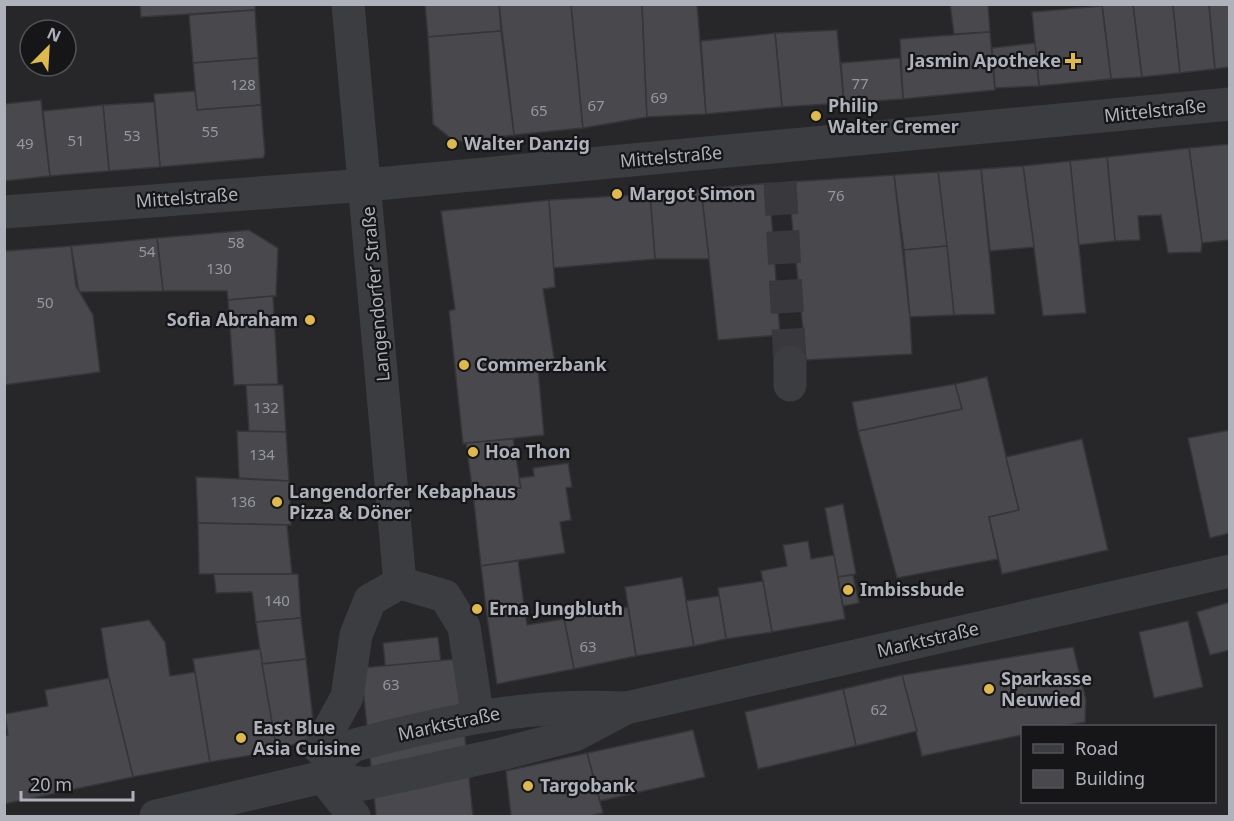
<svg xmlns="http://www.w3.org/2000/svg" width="1234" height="821" viewBox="0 0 1234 821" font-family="'Noto Sans',sans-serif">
<rect width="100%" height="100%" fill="#1b1b1d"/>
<path fill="#27272a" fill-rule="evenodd" d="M5 5H1229V816H5ZM30 30H66V66H30ZM1022 726H1214V802H1022Z"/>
<g fill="#48484d" stroke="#363539" stroke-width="1.5">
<polygon points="140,4 255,4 255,10 141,17"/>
<polygon points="425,4 499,4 501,31 428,37"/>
<polygon points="499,4 571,4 583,128 514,135"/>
<polygon points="571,4 642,4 647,117 583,128"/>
<polygon points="642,4 697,4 706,114 647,117"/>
<polygon points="950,4 988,4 990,32 954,34"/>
<polygon points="1102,4 1133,4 1142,77 1111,79"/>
<polygon points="1133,4 1173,4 1180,73 1142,77"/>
<polygon points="1209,4 1215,69 1180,73 1173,5"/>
<polygon points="1209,4 1230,4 1230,67 1215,69"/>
<polygon points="1102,6 1111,79 1039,86 1032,12"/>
<polygon points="255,10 258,58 193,63 189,15"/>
<polygon points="837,30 844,103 782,107 775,33"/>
<polygon points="501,31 514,135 466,142 453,140 433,124 428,37"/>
<polygon points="990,32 995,90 903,99 900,39"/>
<polygon points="775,33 782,107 706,114 701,41"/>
<polygon points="1035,43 1039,86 995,88 992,48"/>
<polygon points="258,58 261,105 197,110 193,63"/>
<polygon points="900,58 903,99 844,103 841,63"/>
<polygon points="195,91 197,110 261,105 265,154 263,158 160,167 154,94"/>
<polygon points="41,100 50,176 4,181 4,104"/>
<polygon points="154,102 160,167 109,171 103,105"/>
<polygon points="103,105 109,171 50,176 43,111"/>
<polygon points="1230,144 1230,240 1202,243 1189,148"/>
<polygon points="1189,148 1202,243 1201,252 1168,253 1161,215 1138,216 1140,240 1115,241 1107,157"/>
<polygon points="1107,157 1115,241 1078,245 1070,161"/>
<polygon points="1070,161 1086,313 1043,316 1023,166"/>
<polygon points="1023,166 1034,247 990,251 981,169"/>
<polygon points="981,169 995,314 954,315 938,172"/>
<polygon points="938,172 947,246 904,250 894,175"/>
<polygon points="894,175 910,317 912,354 806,360 788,182"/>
<polygon points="769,183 780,335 718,340 701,189"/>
<polygon points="701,189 709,259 655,259 650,194"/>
<polygon points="650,194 655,259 553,268 549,200"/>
<polygon points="549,200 555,287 543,289 556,370 538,369 544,435 463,444 449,311 455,309 441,211"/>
<polygon points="249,230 278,248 276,296 228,300 227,291 163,291 157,238"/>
<polygon points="157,238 163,291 79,292 71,246"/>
<polygon points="71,246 76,286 93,315 100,372 4,385 4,251"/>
<polygon points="947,246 954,315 910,317 904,250"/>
<polygon points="273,296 278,384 234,385 228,300"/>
<polygon points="987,377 1019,510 989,517 998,559 897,578 858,431 962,409 955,384"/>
<polygon points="955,384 962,409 858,431 852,402"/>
<polygon points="246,385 283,385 286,432 249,431"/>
<polygon points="1230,430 1230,533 1210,538 1188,438"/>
<polygon points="237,431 286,432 289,481 239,478"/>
<polygon points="513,439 521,488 473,494 466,443"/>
<polygon points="1082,439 1108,550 1002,574 989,517 1019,510 1006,457"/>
<polygon points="568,463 572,487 566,488 571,520 560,522 565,553 481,566 473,494 521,488 519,478 534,476 533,468"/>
<polygon points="196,477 289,481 291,525 198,523"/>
<polygon points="843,504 856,574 838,577 825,508"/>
<polygon points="198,523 287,525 292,574 199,574"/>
<polygon points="808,541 811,559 834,555 845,619 772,632 761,571 787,566 783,545"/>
<polygon points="518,561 525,612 487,617 481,566"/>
<polygon points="214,574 298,574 301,618 256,622 252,592 216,593"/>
<polygon points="853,575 859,603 843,606 838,577"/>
<polygon points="682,577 694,646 636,656 625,587"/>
<polygon points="763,581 772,632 726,639 718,588"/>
<polygon points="719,596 726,639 694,646 686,601"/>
<polygon points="1230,602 1230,650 1210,655 1197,612"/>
<polygon points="628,607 636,656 574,669 564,619"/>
<polygon points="525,612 527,625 564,619 574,669 497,684 487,617"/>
<polygon points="301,618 306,659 262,664 256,622"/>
<polygon points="149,620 165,642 170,676 195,672 210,762 133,777 109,678 101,628"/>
<polygon points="1188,621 1203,687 1154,698 1139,632"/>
<polygon points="438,637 444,688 388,694 383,643"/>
<polygon points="1073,647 1086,700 1085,722 1062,726 1022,726 1022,735 922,756 902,675"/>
<polygon points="260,649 277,751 210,762 193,659"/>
<polygon points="306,659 315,736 277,751 262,664"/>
<polygon points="457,659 473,816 376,816 361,668"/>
<polygon points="902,675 917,731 856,746 843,689"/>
<polygon points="109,678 133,777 4,804 4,736 8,735 5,714 48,706 45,690"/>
<polygon points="843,689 856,746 758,769 745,712"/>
<polygon points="693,730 705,777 600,801 587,753"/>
<polygon points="587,753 603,813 591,816 511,816 506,771"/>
</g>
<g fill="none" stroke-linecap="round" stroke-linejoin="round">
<polyline stroke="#39393d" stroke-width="33" stroke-dasharray="33 16" stroke-linecap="butt" points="780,182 790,362"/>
<g stroke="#3c3d41" stroke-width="33">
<polyline points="348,4 400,583"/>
<polyline points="4,212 366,185 1230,104"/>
<polyline points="790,362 790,385"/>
<polyline points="319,748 347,697 356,635 370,600 400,583 445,596 464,627 476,706"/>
<path d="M323 777 346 751 355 745C448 721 527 703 625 708"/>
<polyline points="323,777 354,816"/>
<polyline points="156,816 323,777 365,784 501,754 575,735 626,708 1230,571"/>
</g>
</g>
<g fill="#deb952" stroke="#161618" stroke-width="2">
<path d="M1070 52h6v6h6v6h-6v6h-6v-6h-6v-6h6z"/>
<circle cx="816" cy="116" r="6"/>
<circle cx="452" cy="144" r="6"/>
<circle cx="617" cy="194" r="6"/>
<circle cx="310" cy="320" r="6"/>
<circle cx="464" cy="365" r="6"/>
<circle cx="473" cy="452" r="6"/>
<circle cx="277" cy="502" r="6"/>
<circle cx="848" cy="590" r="6"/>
<circle cx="477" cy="609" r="6"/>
<circle cx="989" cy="689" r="6"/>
<circle cx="241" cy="738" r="6"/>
<circle cx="528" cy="786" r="6"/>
</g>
<g text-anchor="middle" stroke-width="4.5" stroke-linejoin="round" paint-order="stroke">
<g font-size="15" fill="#9598a0">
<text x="860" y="89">77</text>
<text x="243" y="90">128</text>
<text x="659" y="103">69</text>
<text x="596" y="111">67</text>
<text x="539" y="116">65</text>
<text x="210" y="137">55</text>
<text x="132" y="141">53</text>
<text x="76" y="146">51</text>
<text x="25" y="149">49</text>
<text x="836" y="201">76</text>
<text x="236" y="248">58</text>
<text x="147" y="257">54</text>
<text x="219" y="274">130</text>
<text x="45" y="308">50</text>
<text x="266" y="413">132</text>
<text x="262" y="460">134</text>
<text x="243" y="507">136</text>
<text x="277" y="606">140</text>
<text x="588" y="652">63</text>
<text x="391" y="690">63</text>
<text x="879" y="715">62</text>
</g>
<g font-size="18" font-weight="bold" fill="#afb2bb" stroke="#161618" text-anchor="start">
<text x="1061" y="67" text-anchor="end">Jasmin Apotheke</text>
<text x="828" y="112">Philip<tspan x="828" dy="21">Walter Cremer</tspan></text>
<text x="464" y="150">Walter Danzig</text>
<text x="629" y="200">Margot Simon</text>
<text x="298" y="326" text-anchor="end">Sofia Abraham</text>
<text x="476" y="371">Commerzbank</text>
<text x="485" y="458">Hoa Thon</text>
<text x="289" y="498">Langendorfer Kebaphaus<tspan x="289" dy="21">Pizza &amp; Döner</tspan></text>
<text x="860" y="596">Imbissbude</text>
<text x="489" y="615">Erna Jungbluth</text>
<text x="1001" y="685">Sparkasse<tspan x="1001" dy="21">Neuwied</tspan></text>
<text x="253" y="734">East Blue<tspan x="253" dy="21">Asia Cuisine</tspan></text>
<text x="540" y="792">Targobank</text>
</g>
<g font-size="18" fill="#afb2bb" stroke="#161618">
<text transform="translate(1155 111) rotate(-6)" y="6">Mittelstraße</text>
<text transform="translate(671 157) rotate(-5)" y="6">Mittelstraße</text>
<text transform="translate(187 198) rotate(-4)" y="6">Mittelstraße</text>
<text transform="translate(376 294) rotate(-95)" y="6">Langendorfer Straße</text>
<text transform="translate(928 640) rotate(-13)" y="6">Marktstraße</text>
<text transform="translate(449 724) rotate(-12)" y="6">Marktstraße</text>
</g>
</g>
<rect width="1234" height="821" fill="none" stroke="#afb2bb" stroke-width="12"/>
<rect x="1021" y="725" width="195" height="78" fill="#161618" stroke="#535459" stroke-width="1.5"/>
<rect x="1033" y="744" width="30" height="9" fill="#3c3d41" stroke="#535459" stroke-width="1.5"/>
<text x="1075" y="755" font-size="18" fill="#afb2bb">Road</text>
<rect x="1033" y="770" width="30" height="18" fill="#48484d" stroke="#535459" stroke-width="1.5"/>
<text x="1075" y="785" font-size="18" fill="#afb2bb">Building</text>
<g transform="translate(48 48) rotate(24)"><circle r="28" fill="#161618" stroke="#535459" stroke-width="1.5"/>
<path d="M0-4.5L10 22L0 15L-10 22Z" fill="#deb952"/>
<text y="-9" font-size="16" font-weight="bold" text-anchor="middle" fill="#afb2bb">N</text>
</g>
<path d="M21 791v9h112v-9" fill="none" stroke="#afb2bb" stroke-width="3"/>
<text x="30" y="791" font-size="18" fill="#afb2bb" stroke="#161618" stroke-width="4.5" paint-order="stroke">20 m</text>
</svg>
